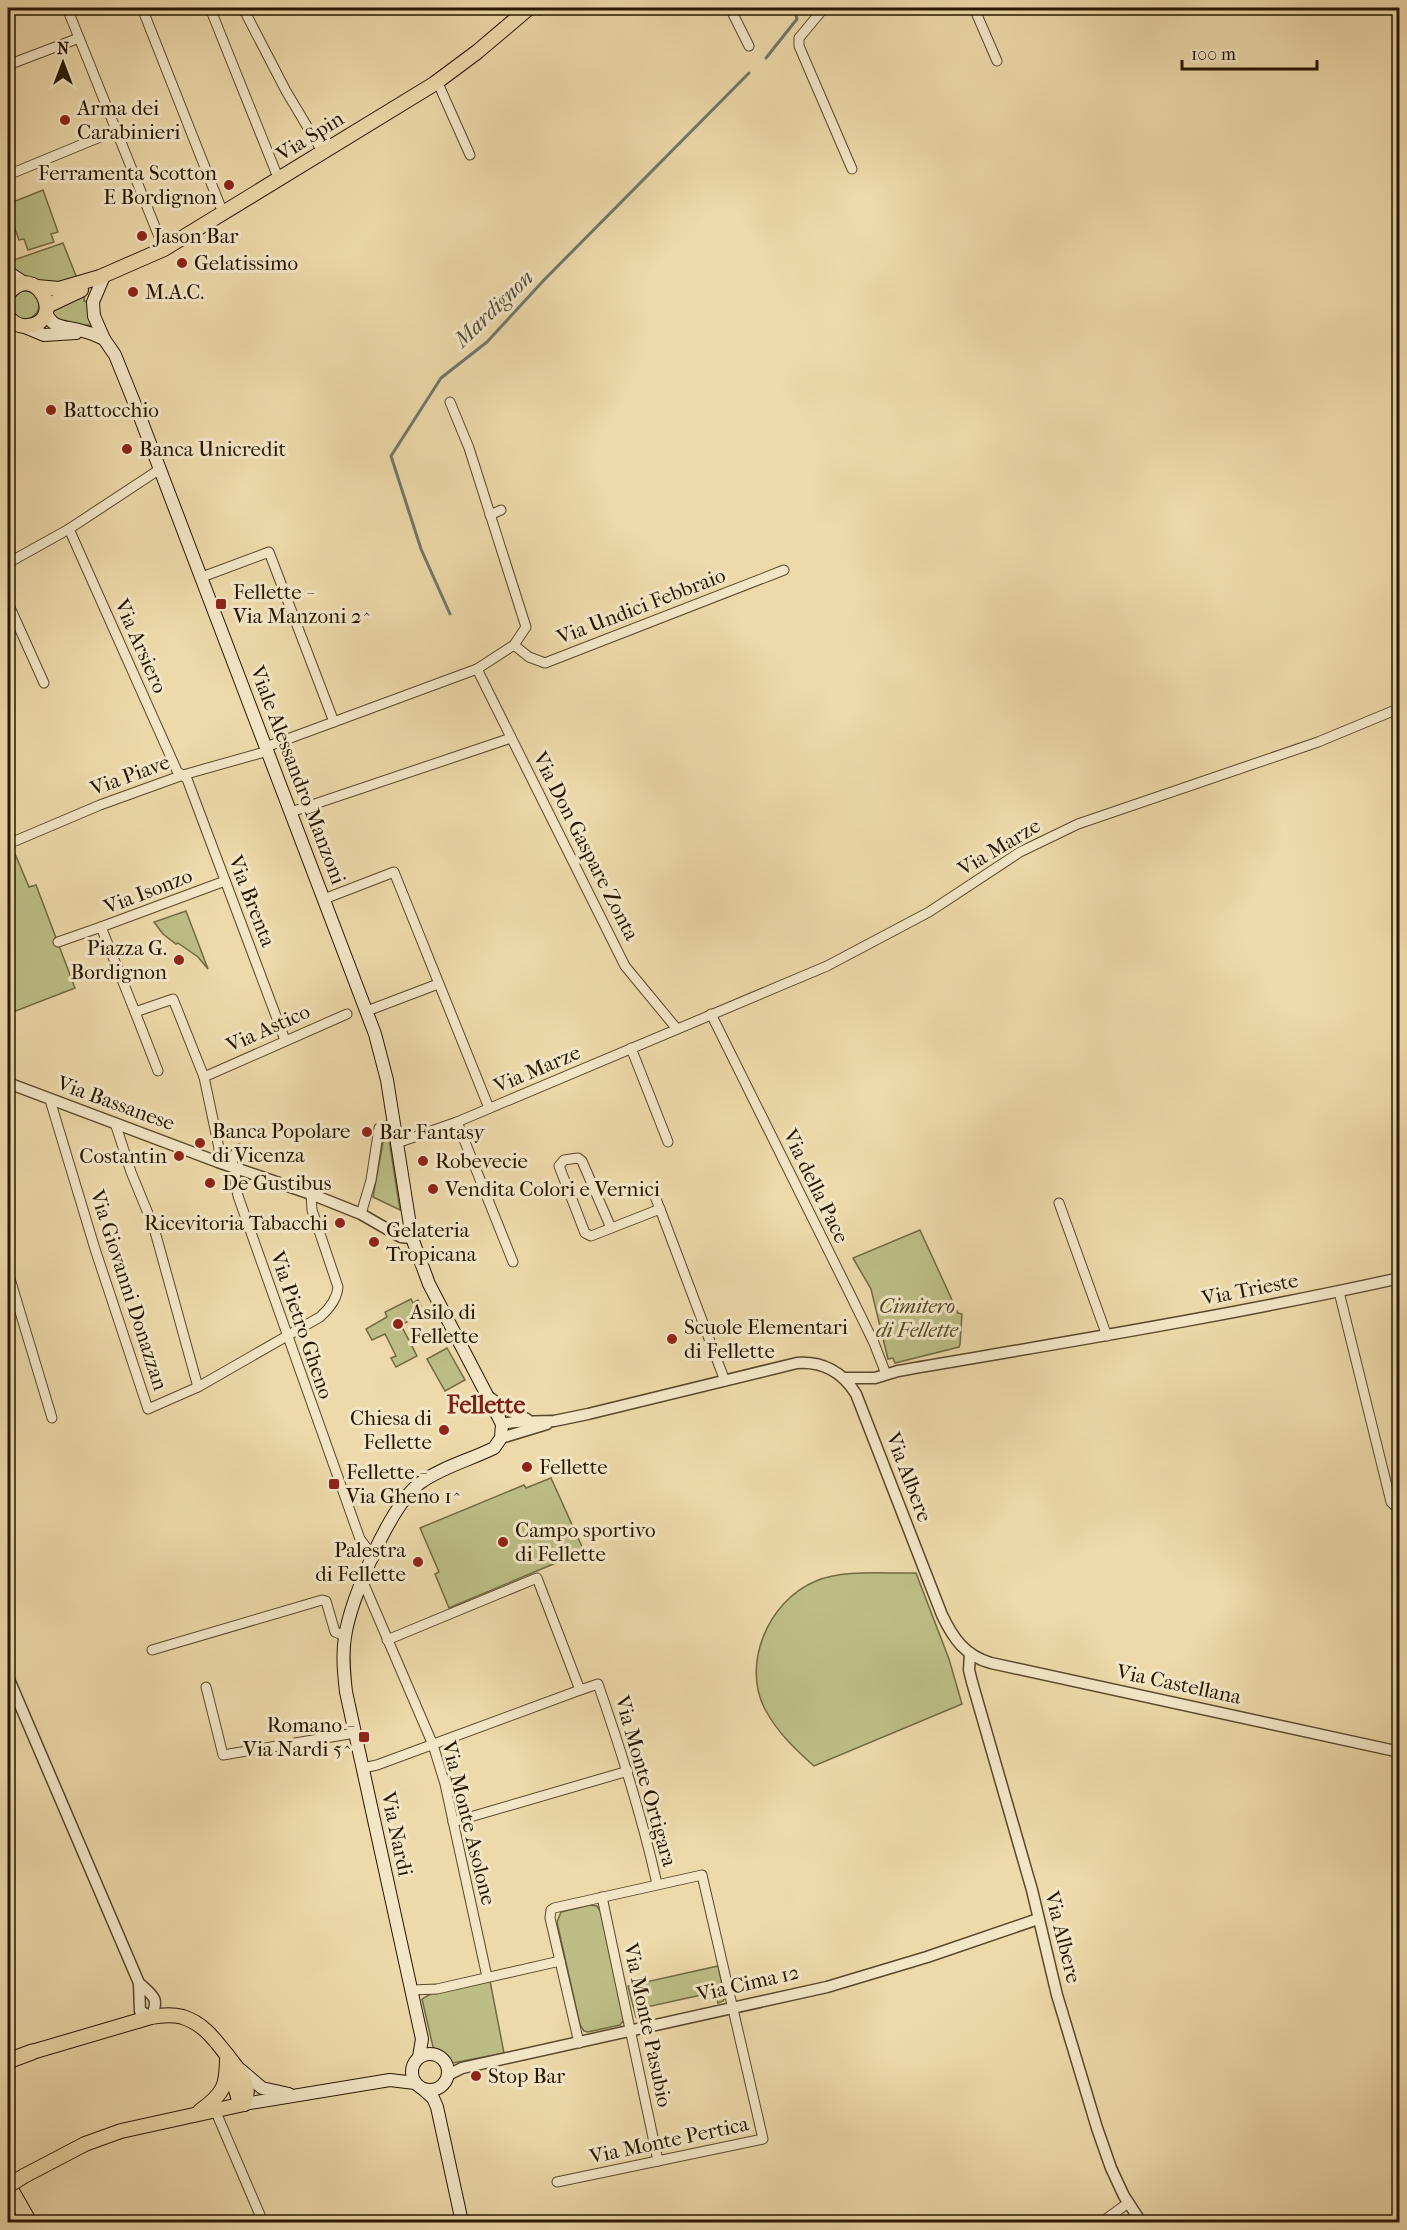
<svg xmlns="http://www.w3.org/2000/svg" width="1407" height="2230" viewBox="0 0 1407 2230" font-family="'IM FELL French Canon',serif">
<rect width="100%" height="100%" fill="#edd9a9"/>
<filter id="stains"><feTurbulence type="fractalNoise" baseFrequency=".00333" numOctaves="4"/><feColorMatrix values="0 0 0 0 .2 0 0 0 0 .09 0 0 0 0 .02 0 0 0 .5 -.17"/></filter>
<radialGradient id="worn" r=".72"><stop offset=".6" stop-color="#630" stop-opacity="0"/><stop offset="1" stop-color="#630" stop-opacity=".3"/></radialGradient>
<g fill="#bcbe85" stroke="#726a42" stroke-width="1.5">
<polygon points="43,190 58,232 51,234 54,242 28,250 24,239 19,240 8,210 8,204"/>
<path d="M63 243 76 276 73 281C51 286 23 282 8 264V262Z"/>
<circle cx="25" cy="305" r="14"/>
<path d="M85 292 84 301 89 303 93 326C79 323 58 328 52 313L53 310Z"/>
<polygon points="13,849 29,887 36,885 75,988 8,1014 8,852"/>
<polygon points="186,911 208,969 198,957 178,943 176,944 163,934 154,922"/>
<polygon points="384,1137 388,1138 389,1140 400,1210 373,1197"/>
<polygon points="920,1230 958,1313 962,1314 960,1344 959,1347 895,1363 893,1358 888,1359 871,1289 853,1258"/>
<polygon points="411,1299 413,1303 418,1300 421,1306 417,1309 420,1315 401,1325 417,1356 396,1367 391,1358 396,1356 385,1334 372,1340 366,1329 387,1317 385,1312"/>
<polygon points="447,1348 465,1380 445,1391 427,1359"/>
<polygon points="551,1478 584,1551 449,1608 435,1574 439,1572 420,1528 524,1485 526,1488"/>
<path d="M916 1573 949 1659 962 1704 814 1766C796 1750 778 1733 766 1711 740 1665 769 1600 816 1581 843 1569 886 1574 916 1573Z"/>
<polygon points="590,1905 597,1906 601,1912 624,2020 620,2025 588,2032 584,2031 580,2025 557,1922 561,1912"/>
<polygon points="718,1966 725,1998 723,2001 718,2003 715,1992 642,2008 644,2019 638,2020 636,2017 628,1986"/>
<polygon points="490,1981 504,2053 453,2063 433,2047 422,1999 432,1993"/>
</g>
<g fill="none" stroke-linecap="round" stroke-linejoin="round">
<g stroke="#6e776c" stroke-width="3">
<polyline points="540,14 548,8"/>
<polyline points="766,58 797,19 794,8"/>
<polyline points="450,614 421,549 391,456 441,378 487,342 544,280 749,73"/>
</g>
<g stroke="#58472a" stroke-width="11">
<g id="minor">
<polyline points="67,8 164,249"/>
<polyline points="142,8 223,213"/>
<polyline points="210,8 279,180"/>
<polyline points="243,8 286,91 323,153"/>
<polyline points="730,8 749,46"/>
<polyline points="824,8 799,38 799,46 852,169"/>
<polyline points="974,8 997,61"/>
<polyline points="8,65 79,38"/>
<polyline points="437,81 470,155"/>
<polyline points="8,175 117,130"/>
<polyline points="490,515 501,510"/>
<polyline points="69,529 177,771 187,779 285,1040"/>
<polyline points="8,563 69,529 160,469"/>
<polyline points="202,577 269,552 334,722"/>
<polyline points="8,603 44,683"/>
<polyline points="514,645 529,657 545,663 784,570"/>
<polyline points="477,669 625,966 677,1029"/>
<polyline points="266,747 477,669 514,645 526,627 469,448 450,402"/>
<polyline points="291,812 511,738"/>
<polyline points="8,844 100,805 183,775 268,751"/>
<polyline points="324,899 394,872 489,1108"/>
<polyline points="58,942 101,927"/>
<polyline points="367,1011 438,984"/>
<polyline points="135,1012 158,1071"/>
<polyline points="711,1014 851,1296 874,1343 886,1374"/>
<polyline points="631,1048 668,1142"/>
<polyline points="204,1077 347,1014"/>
<path d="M50 1100 95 1249 148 1409 198 1387 320 1317C329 1309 337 1299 338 1287L312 1210 311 1194"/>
<polyline points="457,1122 513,1262"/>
<polyline points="115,1123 131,1172 154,1228 198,1387"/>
<polyline points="397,1143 457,1122 827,966 929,912 1020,852 1078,824 1318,742 1400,708"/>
<polyline points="218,1162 219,1148 204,1077 173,999 135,1012 101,927 225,881"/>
<polyline points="231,1166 235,1154 239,1149"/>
<polyline points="237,1168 235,1179 238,1196 360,1539 374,1558"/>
<polyline points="654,1194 660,1209"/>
<polyline points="1059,1203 1107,1336"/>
<polyline points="361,1214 371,1180 379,1128 394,1124"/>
<polyline points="611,1228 582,1161 578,1158 564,1160 559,1166 585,1233 591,1236 660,1209 725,1381"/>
<polyline points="8,1272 52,1418"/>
<polyline points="1339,1292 1391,1502 1400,1511"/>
<polyline points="363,1582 433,1745 445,1784 487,1977"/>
<path d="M387 1640 537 1578 580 1690 598 1684C621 1750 642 1816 657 1884"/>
<polyline points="152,1650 322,1600 326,1601 335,1632 345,1636"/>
<polyline points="206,1687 223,1755 355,1733"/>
<polyline points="363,1768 377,1765 580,1690"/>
<polyline points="453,1822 628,1771"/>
<polyline points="602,1897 658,2161"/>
<polyline points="412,1990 437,1989 560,1961"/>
<polyline points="215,2110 263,2222"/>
<polyline points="557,2182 763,2139 702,1875 554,1908 551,1910 550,1918 579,2043"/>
<polyline points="1102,2222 1128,2203"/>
</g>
</g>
<g stroke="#58472a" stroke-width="13">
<g id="tertiary">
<polyline points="8,1083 218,1162 311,1194 361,1214 401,1237 412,1238"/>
<path d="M844 1378H875L898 1371C1066 1342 1233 1315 1400 1278"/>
<polyline points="489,1397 508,1410 527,1419"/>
<path d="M502 1424 514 1422 554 1421 588 1414 797 1363C822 1361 843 1372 856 1394L942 1615C953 1638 965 1656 991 1663L1400 1752"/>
<polyline points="501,1438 547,1424"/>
<polyline points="970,1653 969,1670 972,1682 1032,1890 1057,1995 1097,2128 1111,2168 1124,2196 1141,2222"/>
<path d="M8 1677 139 1983 140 2011 151 2017C160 1998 153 1996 139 1983"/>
<polyline points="448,2075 462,2068 827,1987 927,1957 1038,1919"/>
</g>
</g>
<g stroke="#271600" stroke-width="14">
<g id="secondary">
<polyline points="8,272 26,284"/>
<path d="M104 276 93 302 94 316 104 339 115 355 140 417 375 1034 387 1080 412 1238 429 1284 502 1424 501 1438 494 1448C470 1460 442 1467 420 1483 390 1506 350 1599 345 1637 342 1655 344 1674 346 1692L422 2039 419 2057"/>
<path d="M46 312C52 329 65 326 79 330 88 332 96 335 104 339"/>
<polyline points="25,327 44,335 76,333"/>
<circle cx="430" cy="2072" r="18"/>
<polyline points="241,2070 262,2088 289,2094"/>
<polyline points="423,2089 433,2098 437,2107 462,2222"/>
<polyline points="244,2104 390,2080 415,2083"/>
</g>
</g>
<g stroke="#271600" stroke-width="16">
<g id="primary">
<polyline points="37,287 59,289 100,277 164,249 434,84 477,52 529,8"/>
<path d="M8 294C35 259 68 321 28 326 19 327 13 323 8 317"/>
<polyline points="47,306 81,290"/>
<path d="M32 2052 151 2017C162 2015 171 2014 183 2017 204 2024 214 2039 227 2055 239 2071 253 2083 244 2104"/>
<polyline points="230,2068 238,2097 244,2104"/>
<path d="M200 2111C225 2093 227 2085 227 2055"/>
<polyline points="24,2176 85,2144 121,2131 244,2104"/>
</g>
</g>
<g stroke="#271600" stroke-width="17">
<g id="trunk">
<polyline points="8,2061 32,2052"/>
<polyline points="12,2192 29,2222"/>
</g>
</g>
<use href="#minor" stroke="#f3e6c7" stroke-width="9"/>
<use href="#tertiary" stroke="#f3e6c7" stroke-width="10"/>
<use href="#secondary" stroke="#f3e6c7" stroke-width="12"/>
<use href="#primary" stroke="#edd9a9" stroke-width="14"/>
<use href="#trunk" stroke="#edd9a9" stroke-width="15"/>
<g stroke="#271600" stroke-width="16" stroke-linecap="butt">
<polyline id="primary-bridge" points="8,2186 24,2176"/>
</g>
<use href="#primary-bridge" stroke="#edd9a9" stroke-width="14"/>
</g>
<g fill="#8f2418" stroke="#f3e6c7" stroke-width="2">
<circle cx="65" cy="120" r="6"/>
<circle cx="229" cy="185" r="6"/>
<circle cx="142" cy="236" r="6"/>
<circle cx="182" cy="263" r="6"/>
<circle cx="133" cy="292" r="6"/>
<circle cx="51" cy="410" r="6"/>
<circle cx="127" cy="449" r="6"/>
<rect x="215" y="598" width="12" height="12" rx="3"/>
<circle cx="179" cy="960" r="6"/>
<circle cx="367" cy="1132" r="6"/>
<circle cx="200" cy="1143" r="6"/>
<circle cx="179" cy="1156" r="6"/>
<circle cx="423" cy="1161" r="6"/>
<circle cx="210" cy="1183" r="6"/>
<circle cx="433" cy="1189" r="6"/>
<circle cx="340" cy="1223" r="6"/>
<circle cx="374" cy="1242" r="6"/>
<circle cx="398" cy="1324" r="6"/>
<circle cx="672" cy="1339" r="6"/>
<circle cx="444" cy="1430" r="6"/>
<circle cx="527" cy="1467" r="6"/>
<rect x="328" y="1478" width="12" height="12" rx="3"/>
<circle cx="503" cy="1542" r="6"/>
<circle cx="418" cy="1562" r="6"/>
<rect x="358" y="1731" width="12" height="12" rx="3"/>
<circle cx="476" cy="2076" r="6"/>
</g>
<g text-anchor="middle" stroke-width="6" stroke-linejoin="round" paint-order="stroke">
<g font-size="21" fill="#271600" stroke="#f3e6c7" text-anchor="start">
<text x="77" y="115">Arma dei<tspan x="77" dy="24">Carabinieri</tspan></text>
<text x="217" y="180" text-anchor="end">Ferramenta Scotton<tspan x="217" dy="24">E Bordignon</tspan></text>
<text x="154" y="243">Jason Bar</text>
<text x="194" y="270">Gelatissimo</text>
<text x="145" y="299">M.A.C.</text>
<text x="63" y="417">Battocchio</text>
<text x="139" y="456">Banca Unicredit</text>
<text x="233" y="599">Fellette -<tspan x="233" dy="24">Via Manzoni 2^</tspan></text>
<text x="167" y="955" text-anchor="end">Piazza G.<tspan x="167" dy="24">Bordignon</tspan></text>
<text x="212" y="1138">Banca Popolare<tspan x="212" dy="24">di Vicenza</tspan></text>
<text x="379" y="1139">Bar Fantasy</text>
<text x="167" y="1163" text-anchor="end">Costantin</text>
<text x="435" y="1168">Robevecie</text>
<text x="222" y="1190">De Gustibus</text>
<text x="445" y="1196">Vendita Colori e Vernici</text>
<text x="328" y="1230" text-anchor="end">Ricevitoria Tabacchi</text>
<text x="386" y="1237">Gelateria<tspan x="386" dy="24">Tropicana</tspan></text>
<text x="410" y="1319">Asilo di<tspan x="410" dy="24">Fellette</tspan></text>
<text x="684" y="1334">Scuole Elementari<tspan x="684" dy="24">di Fellette</tspan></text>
<text x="432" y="1425" text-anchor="end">Chiesa di<tspan x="432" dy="24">Fellette</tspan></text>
<text x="539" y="1474">Fellette</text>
<text x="346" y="1479">Fellette -<tspan x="346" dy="24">Via Gheno 1^</tspan></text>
<text x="515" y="1537">Campo sportivo<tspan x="515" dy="24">di Fellette</tspan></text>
<text x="406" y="1557" text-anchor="end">Palestra<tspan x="406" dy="24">di Fellette</tspan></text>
<text x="352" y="1732" text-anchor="end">Romano -<tspan x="352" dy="24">Via Nardi 5^</tspan></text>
<text x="488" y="2083">Stop Bar</text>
</g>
<g font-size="21" fill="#271600" stroke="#f3e6c7">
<text transform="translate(310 136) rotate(-32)" y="7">Via Spin</text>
<text transform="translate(641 606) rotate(-21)" y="7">Via Undici Febbraio</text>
<text transform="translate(141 646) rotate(66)" y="7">Via Arsiero</text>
<text transform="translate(130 775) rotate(-20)" y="7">Via Piave</text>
<text transform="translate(298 775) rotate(69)" y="7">Viale Alessandro Manzoni</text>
<text transform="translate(586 846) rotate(63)" y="7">Via Don Gaspare Zonta</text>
<text transform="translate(999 847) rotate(-31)" y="7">Via Marze</text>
<text transform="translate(148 891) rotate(-21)" y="7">Via Isonzo</text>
<text transform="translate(252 901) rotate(69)" y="7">Via Brenta</text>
<text transform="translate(268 1028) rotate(-24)" y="7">Via Astico</text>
<text transform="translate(537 1069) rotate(-23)" y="7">Via Marze</text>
<text transform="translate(116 1103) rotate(20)" y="7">Via Bassanese</text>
<text transform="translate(816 1186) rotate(64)" y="7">Via della Pace</text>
<text transform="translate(1250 1289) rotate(-11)" y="7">Via Trieste</text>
<text transform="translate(129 1290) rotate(72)" y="7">Via Giovanni Donazzan</text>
<text transform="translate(302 1325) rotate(71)" y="7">Via Pietro Gheno</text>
<text transform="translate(909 1477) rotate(69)" y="7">Via Albere</text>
<text transform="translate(1179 1684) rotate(12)" y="7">Via Castellana</text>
<text transform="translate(646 1781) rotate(74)" y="7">Via Monte Ortigara</text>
<text transform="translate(469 1823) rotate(76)" y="7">Via Monte Asolone</text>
<text transform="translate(397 1834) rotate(78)" y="7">Via Nardi</text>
<text transform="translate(1063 1937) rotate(76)" y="7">Via Albere</text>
<text transform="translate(748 1983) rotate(-13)" y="7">Via Cima 12</text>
<text transform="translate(648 2025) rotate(78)" y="7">Via Monte Pasubio</text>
<text transform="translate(669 2140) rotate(-12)" y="7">Via Monte Pertica</text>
</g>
<g font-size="21" font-style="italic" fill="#544828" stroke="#f3e6c7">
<text x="917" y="1313">Cimitero<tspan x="917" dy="24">di Fellette</tspan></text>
</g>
<g font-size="22" font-style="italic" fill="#514e3f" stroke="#f3e6c7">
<text transform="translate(493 308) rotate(-44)" y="8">Mardignon</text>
</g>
<g font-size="24" font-weight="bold" fill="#7a1f14" stroke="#f3e6c7">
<text x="486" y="1413">Fellette</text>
</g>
</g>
<rect width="1407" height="2230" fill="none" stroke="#edd9a9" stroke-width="30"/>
<rect x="9" y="9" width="1389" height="2212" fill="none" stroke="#271600" stroke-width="3"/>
<rect x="15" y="15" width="1377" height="2200" fill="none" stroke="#271600" stroke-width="1.5"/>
<g transform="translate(63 63)" stroke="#f3e6c7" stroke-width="4.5" paint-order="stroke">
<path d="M0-4.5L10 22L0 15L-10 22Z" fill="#271600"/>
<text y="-9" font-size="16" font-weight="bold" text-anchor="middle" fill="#271600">N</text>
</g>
<path d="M1182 60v9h135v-9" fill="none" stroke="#271600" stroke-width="3"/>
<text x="1191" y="60" font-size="18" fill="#271600" stroke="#f3e6c7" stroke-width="4.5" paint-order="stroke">100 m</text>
<rect width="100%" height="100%" filter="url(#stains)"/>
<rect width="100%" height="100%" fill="url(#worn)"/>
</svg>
